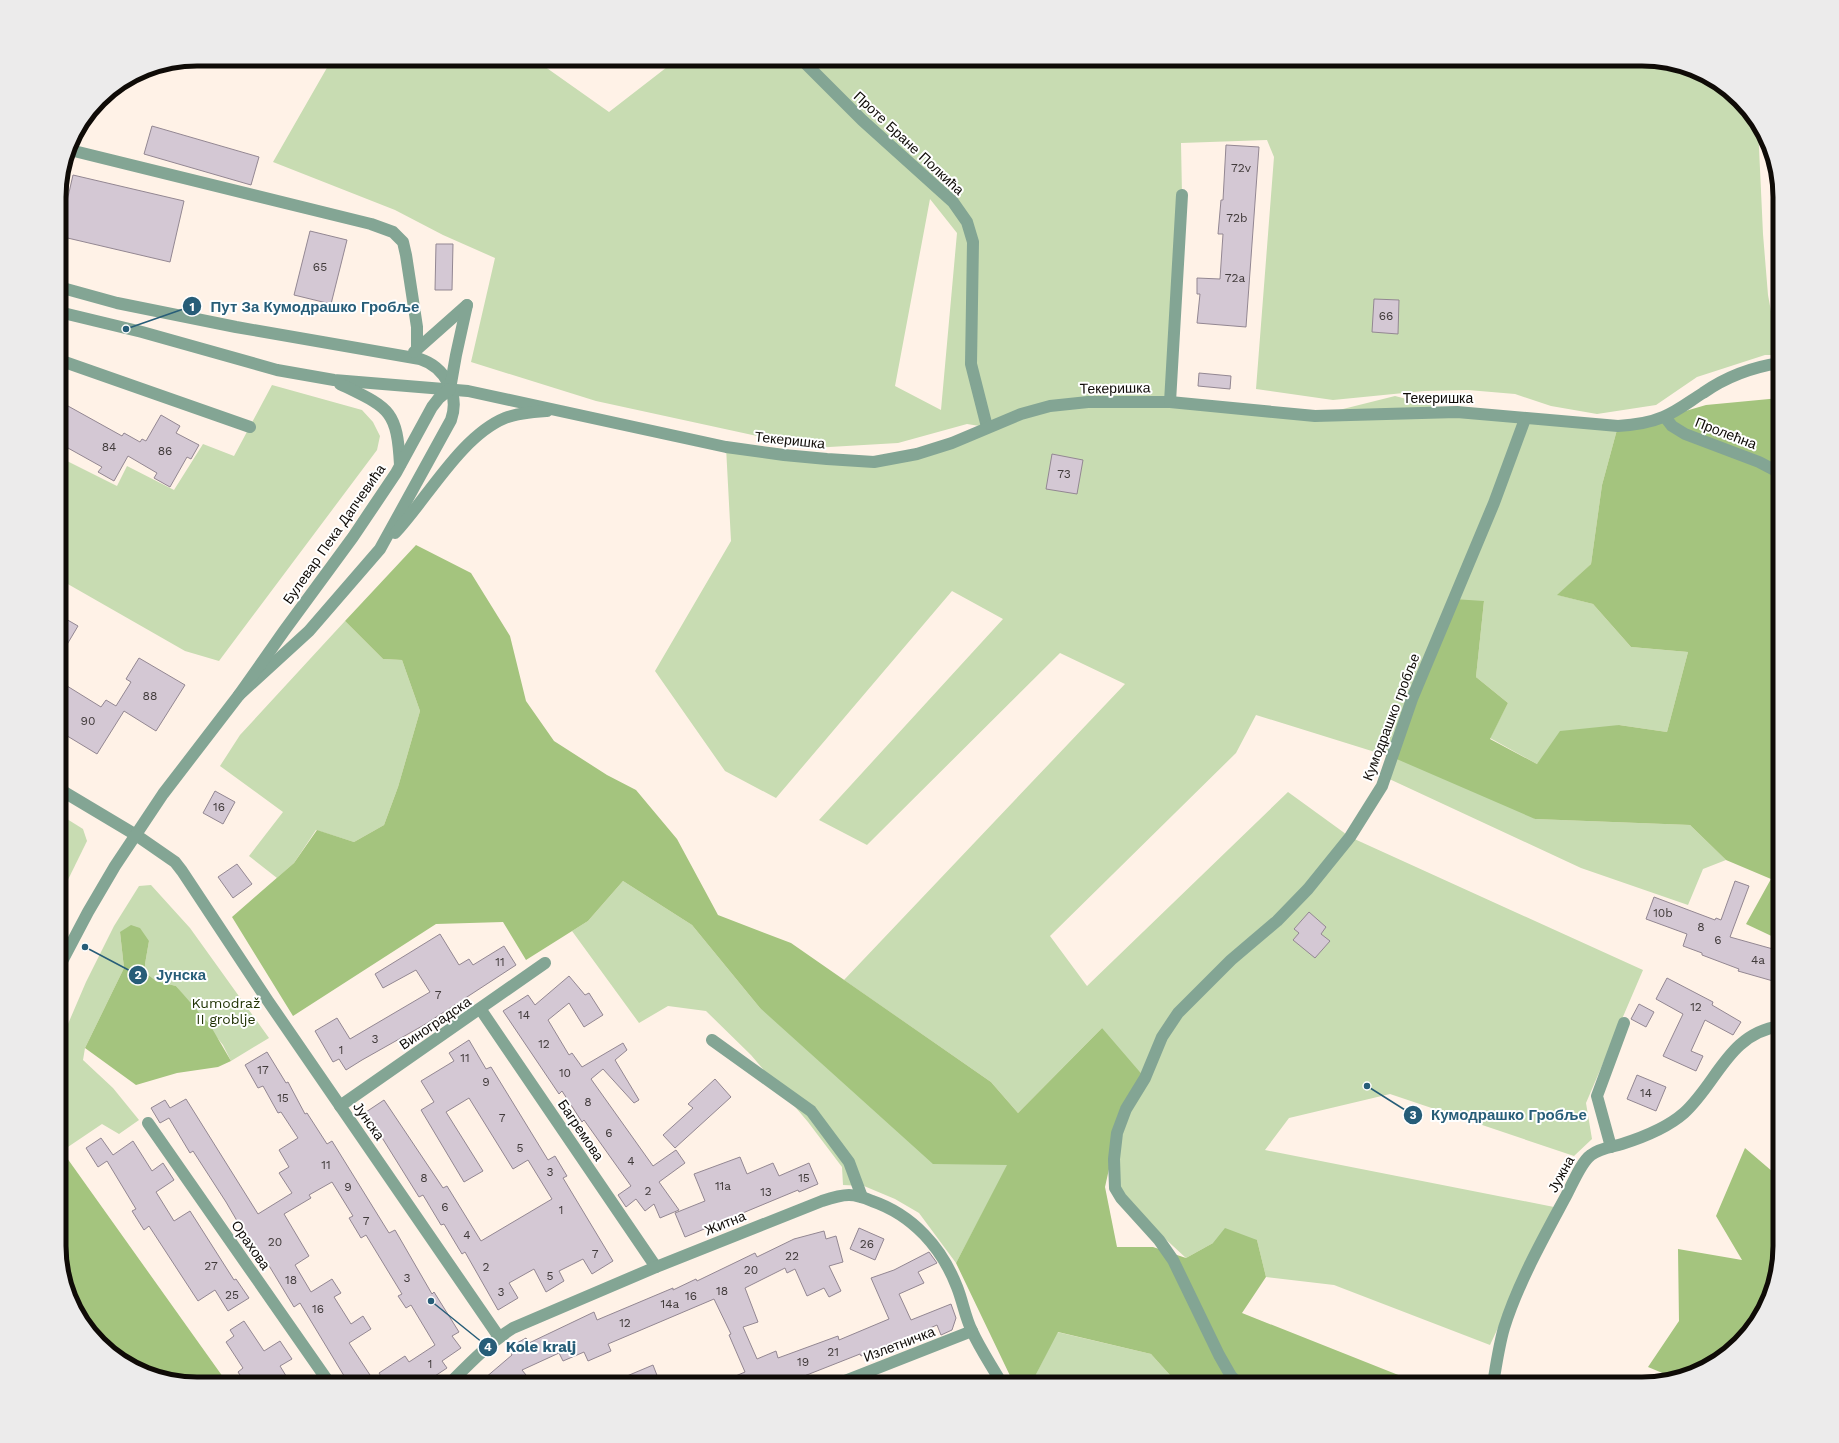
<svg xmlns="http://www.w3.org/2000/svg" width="1839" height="1443" viewBox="0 0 1839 1443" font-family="'Work Sans',sans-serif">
<rect width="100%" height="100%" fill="#fff2e7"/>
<g fill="#c8dcb2" fill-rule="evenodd">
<path d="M332 59H534L609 112 671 64 666 59H1428L1441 65 1482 59H1642L1695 69 1733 93 1758 126 1763 234 1768 295 1779 355H1765L1697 377 1656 405 1597 414 1551 406 1515 394 1468 390 1424 391 1333 400 1256 389 1274 157 1267 140 1181 143 1182 195 1170 402 1315 416 1395 396 1457 412 1618 426 1602 485 1591 564 1558 595 1593 604 1631 647 1688 652 1667 732 1619 725 1537 764 1490 738 1508 703 1476 677 1484 601 1412 699 1535 819 1690 825 1726 860 1703 869 1688 905 1581 868 1385 777 1391 757 1256 715 1236 753 1050 936 1087 986 1288 792 1350 837 1643 970 1586 1103 1592 1139 1574 1156 1390 1094 1289 1118 1265 1150 1554 1207 1490 1345 1334 1285 1266 1277 1257 1240 1213 1243 1186 1258 1121 1198 1102 1028 1018 1113 991 1082 844 980 1125 684 1060 653 867 845 819 820 1003 619 952 591 776 798 725 771 655 671 731 541 726 447 874 462 986 427 967 424 898 443 812 448 596 401 471 362 495 258 443 235 395 210 273 162ZM930 199 957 233 941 410 895 386Z"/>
<polygon points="272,385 362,410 373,422 380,436 377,450 219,661 185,651 59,579 59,457 117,486 127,466 174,490 203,444 234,456"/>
<polygon points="345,621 383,659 402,660 420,711 398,787 384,825 354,842 316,830 294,863 277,878 249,856 283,812 220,766 240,735"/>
<polygon points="59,814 83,829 87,841 59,898"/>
<polygon points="623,881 692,925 760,1008 1008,1165 956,1263 919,1213 895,1199 864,1186 843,1185 842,1167 808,1122 751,1055 706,1011 668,1006 639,1023 572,931 588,921"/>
<polygon points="151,885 190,928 269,1038 231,1061 223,1045 176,986 156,981 146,973 145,964 149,941 120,932 124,968 85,1048 83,1060 113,1088 139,1120 119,1134 102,1124 59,1153 59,1045 86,982 114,926 139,886"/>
<polygon points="59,1249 66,1257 73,1294 72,1302 59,1255"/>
<polygon points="1057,1332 1151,1354 1178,1384 1031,1384"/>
</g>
<g fill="#a4c47e">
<polygon points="1780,398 1780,940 1746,924 1771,879 1726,860 1690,825 1535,819 1392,757 1453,599 1484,601 1476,677 1508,703 1490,739 1537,764 1560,731 1619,725 1667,732 1688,652 1631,647 1593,604 1557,595 1591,564 1602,485 1618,426 1665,417 1706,405"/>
<polygon points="416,545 471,573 510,636 526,701 554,741 607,775 636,790 677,839 718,915 791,943 991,1082 1018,1113 1102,1028 1145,1078 1117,1133 1105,1187 1117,1247 1153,1247 1186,1258 1213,1243 1225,1228 1257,1240 1266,1277 1242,1313 1421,1384 1178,1384 1151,1354 1058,1332 1031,1384 1014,1384 956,1263 1007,1165 933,1164 760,1008 692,925 623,881 588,921 526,960 503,922 436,924 293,1016 232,917 294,863 317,830 354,842 384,825 398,787 420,711 402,660 383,659 345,621"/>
<polygon points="131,925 140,928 149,941 145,964 146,973 156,981 176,986 210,1025 231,1061 218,1067 177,1073 136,1085 85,1048 124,968 120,932"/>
<polygon points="1745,1148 1780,1178 1780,1246 1770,1299 1746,1337 1703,1370 1672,1377 1648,1367 1679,1321 1678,1249 1742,1260 1716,1216"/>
<polygon points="62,1151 228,1384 197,1384 144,1374 106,1350 73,1307 73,1294 66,1257 59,1249 59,1153"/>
</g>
<g fill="#d4c8d4" stroke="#938792">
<polygon points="152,126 259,157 251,185 144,154"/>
<polygon points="1226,145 1259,147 1246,327 1197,323 1200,294 1197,294 1197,278 1220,279 1223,234 1218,234 1221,200 1223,200"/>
<polygon points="73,175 184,201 170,262 59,236"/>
<polygon points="310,231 347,240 331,304 294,295"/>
<polygon points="436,244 453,244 452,290 435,290"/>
<polygon points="1374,299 1399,300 1398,334 1372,332"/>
<polygon points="1199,373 1231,376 1230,389 1198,386"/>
<polygon points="59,401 122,436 124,433 140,442 142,439 146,441 161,415 180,426 176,433 199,445 191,459 187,457 170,487 154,478 157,473 128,456 114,481 98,472 102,467 59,443"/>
<polygon points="1052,454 1083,460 1077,494 1046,489"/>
<polygon points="59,615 78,626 59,658"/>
<polygon points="139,658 185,685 156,731 124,711 97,754 59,731 59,681 101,707 106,700 116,706 131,682 126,679"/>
<polygon points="215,791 235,802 223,824 203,813"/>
<polygon points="237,864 252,884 233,898 218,877"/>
<polygon points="1735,881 1749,886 1730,937 1780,951 1780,983 1738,971 1739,969 1702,955 1702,953 1683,946 1687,934 1646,919 1654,897 1715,920 1716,918 1721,920"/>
<polygon points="1309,912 1326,927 1321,934 1330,941 1315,958 1293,940 1299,933 1294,929"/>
<polygon points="440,934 459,965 469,959 473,965 504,946 516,965 424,1025 362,1060 346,1070 339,1059 333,1062 315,1031 337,1018 350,1039 430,992 416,970 383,988 375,974"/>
<polygon points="569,976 585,995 589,993 603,1015 584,1027 569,1003 548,1020 569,1055 572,1053 582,1067 623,1043 627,1050 615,1060 639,1100 634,1103 603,1069 591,1079 653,1166 676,1150 685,1163 659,1182 679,1210 660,1218 654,1204 645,1211 636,1199 626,1207 618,1195 631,1186 584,1120 582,1122 562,1091 559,1094 503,1011 528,995 535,1005"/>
<polygon points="1667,978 1713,1002 1712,1005 1741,1022 1733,1035 1705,1020 1691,1051 1703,1056 1696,1071 1663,1056 1683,1014 1656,999"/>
<polygon points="1639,1004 1654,1012 1646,1027 1631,1019"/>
<polygon points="469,1040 486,1069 491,1067 548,1160 555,1156 567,1176 563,1178 613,1261 592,1274 583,1259 559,1271 564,1281 546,1292 534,1269 509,1283 518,1298 498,1310 465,1252 462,1254 444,1224 441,1225 423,1195 419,1197 366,1112 384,1100 443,1188 447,1186 481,1241 552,1199 528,1160 513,1169 469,1098 446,1112 483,1171 464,1182 421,1110 434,1102 421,1081 454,1061 449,1053"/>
<polygon points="267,1052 286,1083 288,1082 305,1114 307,1113 327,1144 332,1141 389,1233 395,1230 432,1294 434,1292 459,1332 452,1336 461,1348 442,1361 447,1368 423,1384 386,1384 379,1373 405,1356 409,1362 435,1345 411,1305 406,1308 398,1296 402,1294 366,1235 361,1238 349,1218 353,1216 332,1182 309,1195 311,1198 284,1214 309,1256 295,1265 311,1292 332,1279 341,1293 334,1297 351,1324 363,1316 371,1329 349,1343 370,1375 355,1384 349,1384 300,1303 294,1307 268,1264 264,1267 226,1202 193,1151 190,1153 169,1118 160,1123 151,1108 165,1100 170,1108 186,1099 258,1214 292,1193 279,1173 289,1167 279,1150 298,1138 281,1112 278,1113 263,1086 258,1088 245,1065"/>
<polygon points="1637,1075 1666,1087 1656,1111 1627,1099"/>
<polygon points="715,1079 731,1097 675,1148 663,1135 693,1108 688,1104"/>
<polygon points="101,1138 113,1155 133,1141 152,1171 163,1163 174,1180 156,1192 174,1221 190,1211 234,1280 236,1279 249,1298 228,1311 215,1290 198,1301 149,1226 144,1230 132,1211 136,1209 107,1161 98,1167 86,1148"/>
<polygon points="740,1157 747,1174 773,1163 779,1176 809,1163 818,1184 799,1192 798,1190 685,1237 675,1213 705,1201 694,1174"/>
<polygon points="859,1228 884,1239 875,1260 850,1249"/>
<polygon points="824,1231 826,1239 836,1236 843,1262 829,1266 841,1291 829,1297 824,1288 807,1296 795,1269 787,1273 785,1268 745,1288 758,1322 743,1327 757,1359 776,1351 778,1358 838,1336 839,1340 889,1319 871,1278 894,1270 929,1252 937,1263 918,1272 924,1283 899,1294 911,1320 951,1304 956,1318 952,1330 941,1335 937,1325 893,1344 892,1343 861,1356 860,1354 784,1384 717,1384 745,1372 729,1335 731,1334 714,1299 608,1344 611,1351 588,1361 584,1352 563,1361 559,1353 522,1370 526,1375 515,1384 478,1384 512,1355 508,1348 526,1338 529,1343 594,1312 597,1320 673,1288 673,1290 696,1279 697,1281 755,1253 757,1257 794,1239"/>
<polygon points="244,1321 264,1351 280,1341 292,1359 280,1366 291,1384 246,1384 238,1372 243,1368 226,1342 234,1336 230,1330"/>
<polygon points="653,1365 658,1378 644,1384 608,1384"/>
</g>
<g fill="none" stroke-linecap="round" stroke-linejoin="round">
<g stroke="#83a594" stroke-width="12">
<polyline points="801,59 862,120 953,202 967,222 973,242 971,364 987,427"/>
<polyline points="70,150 371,224 393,232 403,242 406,255 417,327 417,349"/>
<path d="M59 287 117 303 236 327 420 359C445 367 460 395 451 420L380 549 309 631 239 695"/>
<path d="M59 312 142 332 277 370 334 380 468 391 726 447 784 455 827 459 874 462 917 454 952 443 1021 414 1050 406 1088 402H1170L1315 416 1457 412 1618 426C1634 425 1649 423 1663 417 1678 411 1690 401 1703 393 1726 377 1753 367 1780 363"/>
<polyline points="414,352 467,305"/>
<polyline points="59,360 250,427"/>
<path d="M340 384C389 408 397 409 400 465"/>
<polyline points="450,389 456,355 467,305"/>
<polyline points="1170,402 1182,195"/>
<polyline points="1665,417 1672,426 1685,434 1759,462 1780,473"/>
<path d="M395 533C427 499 461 436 505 418 518 413 533 412 547 411"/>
<polyline points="59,789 136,835 175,862 182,871 268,1001 499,1337"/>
<polyline points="59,967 88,912 115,866 163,794 239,695 284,631 353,537 396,473 432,407 439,398 450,389"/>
<polyline points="481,1010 656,1267"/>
<polyline points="712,1040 811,1111 849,1162 862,1197"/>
<polyline points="340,1106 545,963"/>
<polyline points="148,1123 330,1384"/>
<polyline points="1611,1147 1597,1096 1624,1023"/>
<path d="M449 1384C469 1364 489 1343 513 1328L656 1267 822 1201C831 1198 840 1195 849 1195 857 1195 865 1198 872 1201 913 1215 942 1248 957 1287 963 1302 965 1317 972 1331 980 1349 992 1366 1002 1384"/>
<polyline points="837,1384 972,1331"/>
<polyline points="1239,1384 1231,1376 1219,1355 1173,1260 1159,1240 1121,1198 1115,1188 1114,1159 1117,1133 1126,1109 1145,1078 1162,1037 1178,1013 1231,960 1277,921 1308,889 1350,837 1382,786 1412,699 1494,503 1525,419"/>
<path d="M1493 1384C1496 1366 1499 1345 1504 1328 1518 1283 1544 1237 1566 1196 1572 1185 1581 1162 1591 1155 1600 1148 1612 1147 1622 1144 1644 1137 1667 1128 1684 1113 1718 1082 1728 1034 1780 1026"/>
</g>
</g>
<g text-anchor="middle" stroke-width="4" stroke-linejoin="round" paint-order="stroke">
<g font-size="12" fill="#403a3a">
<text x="1241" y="172">72v</text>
<text x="1237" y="222">72b</text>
<text x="320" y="271">65</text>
<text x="1235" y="282">72a</text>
<text x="1386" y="320">66</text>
<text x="109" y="451">84</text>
<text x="165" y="455">86</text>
<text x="1064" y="478">73</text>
<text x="150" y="700">88</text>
<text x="88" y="725">90</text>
<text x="219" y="811">16</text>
<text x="1663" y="917">10b</text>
<text x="1701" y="931">8</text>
<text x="1718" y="944">6</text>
<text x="1758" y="964">4a</text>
<text x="500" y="966">11</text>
<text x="438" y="999">7</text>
<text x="1696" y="1011">12</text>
<text x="524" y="1019">14</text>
<text x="375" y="1043">3</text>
<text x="544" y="1048">12</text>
<text x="341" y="1054">1</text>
<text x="465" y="1062">11</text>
<text x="263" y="1074">17</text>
<text x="565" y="1077">10</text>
<text x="486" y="1086">9</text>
<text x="1646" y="1097">14</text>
<text x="283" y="1102">15</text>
<text x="588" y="1106">8</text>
<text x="502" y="1122">7</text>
<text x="609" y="1137">6</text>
<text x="520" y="1152">5</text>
<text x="631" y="1165">4</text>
<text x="326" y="1169">11</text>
<text x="550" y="1176">3</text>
<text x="424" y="1182">8</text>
<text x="804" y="1182">15</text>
<text x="723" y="1190">11a</text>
<text x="348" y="1191">9</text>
<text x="648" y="1195">2</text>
<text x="766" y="1196">13</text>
<text x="445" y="1211">6</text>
<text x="561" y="1214">1</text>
<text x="366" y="1225">7</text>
<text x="467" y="1239">4</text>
<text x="275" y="1246">20</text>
<text x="867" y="1248">26</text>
<text x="595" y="1258">7</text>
<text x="792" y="1260">22</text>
<text x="211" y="1270">27</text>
<text x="486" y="1271">2</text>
<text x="751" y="1274">20</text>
<text x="550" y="1280">5</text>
<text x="407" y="1282">3</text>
<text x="291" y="1284">18</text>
<text x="722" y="1295">18</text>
<text x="501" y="1296">3</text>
<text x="232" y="1299">25</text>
<text x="691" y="1300">16</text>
<text x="670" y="1308">14a</text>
<text x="318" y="1313">16</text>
<text x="625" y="1327">12</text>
<text x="833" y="1356">21</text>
<text x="803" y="1366">19</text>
<text x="430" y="1368">1</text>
</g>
<g font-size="14" fill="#0f0b07" stroke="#fff">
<text transform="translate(909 143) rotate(43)" y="5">Проте Бране Полкића</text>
<text transform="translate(1115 388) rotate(-1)" y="5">Текеришка</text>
<text x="1438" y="403">Текеришка</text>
<text transform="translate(1726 433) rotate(21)" y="5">Пролећна</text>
<text transform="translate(790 440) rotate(6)" y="5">Текеришка</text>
<text transform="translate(334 534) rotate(-55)" y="5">Булевар Пека Дапчевића</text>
<text transform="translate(1391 717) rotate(-69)" y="5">Кумодрашко гробље</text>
<text transform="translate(435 1023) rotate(-34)" y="5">Виноградска</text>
<text transform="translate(369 1121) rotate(55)" y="5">Јунска</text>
<text transform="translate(581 1130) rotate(56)" y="5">Багремова</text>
<text transform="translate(1561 1174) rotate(-61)" y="5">Јужна</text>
<text transform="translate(725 1223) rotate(-22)" y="5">Житна</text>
<text transform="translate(251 1245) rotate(55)" y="5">Орахова</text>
<text transform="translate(899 1344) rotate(-21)" y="5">Излетничка</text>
</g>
<g font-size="14" fill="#1d3000" stroke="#fff">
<text x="226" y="1008">Kumodraž<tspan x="226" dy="16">II groblje</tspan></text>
</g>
</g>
<path d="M0 0H1839V1443H0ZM197 66H1642A131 131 0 0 1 1773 197V1246A131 131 0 0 1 1642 1377H197A131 131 0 0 1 66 1246V197A131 131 0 0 1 197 66Z" fill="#ecebeb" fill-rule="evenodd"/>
<path fill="none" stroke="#0f0b07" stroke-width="5" d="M197 66H1642A131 131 0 0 1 1773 197V1246A131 131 0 0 1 1642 1377H197A131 131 0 0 1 66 1246V197A131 131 0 0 1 197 66Z"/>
<path fill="none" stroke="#275d78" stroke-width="1.5" d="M126 329L192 306M85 947L138 975M1367 1086L1413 1115M431 1301L488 1347"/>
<g fill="#275d78" stroke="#fff" stroke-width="1.5">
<circle cx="126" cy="329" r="4"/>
<circle cx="85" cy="947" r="4"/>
<circle cx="1367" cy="1086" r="4"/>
<circle cx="431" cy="1301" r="4"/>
<circle cx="192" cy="306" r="10"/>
<circle cx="138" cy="975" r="10"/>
<circle cx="1413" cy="1115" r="10"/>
<circle cx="488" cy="1347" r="10"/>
</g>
<g font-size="12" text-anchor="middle" font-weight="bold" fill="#fff">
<text x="192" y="311">1</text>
<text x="138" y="979">2</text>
<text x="1413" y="1119">3</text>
<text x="488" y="1351">4</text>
</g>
<g font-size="15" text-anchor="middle" font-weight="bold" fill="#275d78" stroke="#fff" stroke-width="4" stroke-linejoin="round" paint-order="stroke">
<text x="315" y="312">Пут За Кумодрашко Гробље</text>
<text x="181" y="980">Јунска</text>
<text x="1509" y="1120">Кумодрашко Гробље</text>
<text x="541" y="1352">Kole kralj</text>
</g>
</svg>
